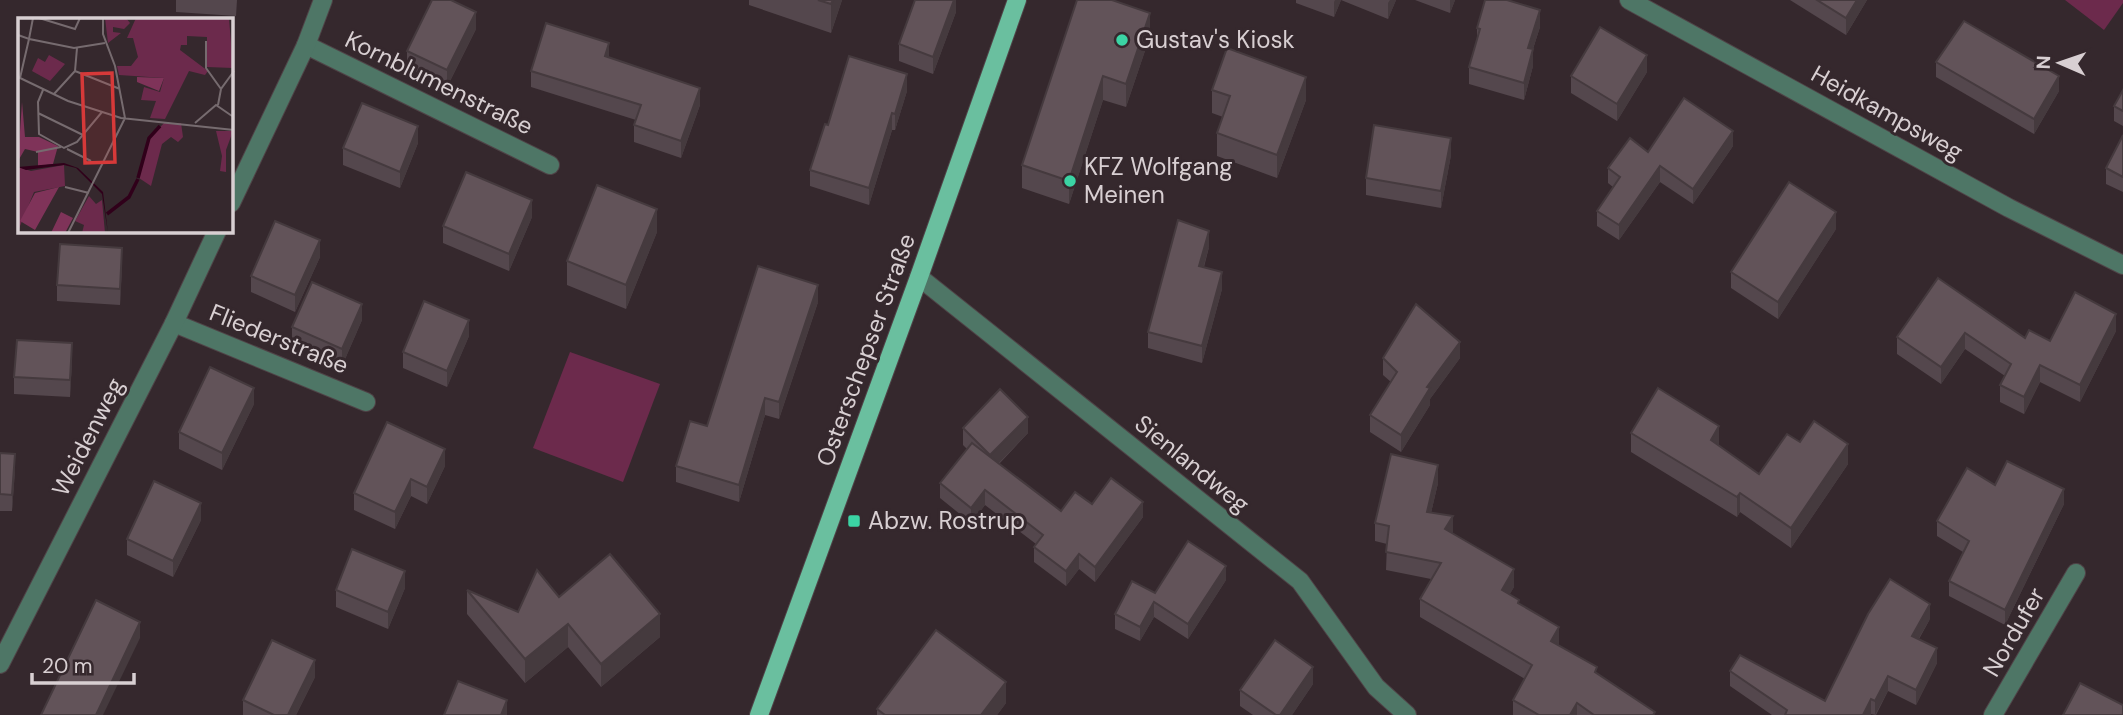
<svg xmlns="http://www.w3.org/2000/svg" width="2123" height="715" viewBox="0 0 2123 715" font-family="'DM Sans',sans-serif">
<rect width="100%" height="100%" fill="#35282d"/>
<g fill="#6c2a4c">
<polygon points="2065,0 2123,0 2123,3 2104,30"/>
<polygon points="570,352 660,384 623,482 533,448"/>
</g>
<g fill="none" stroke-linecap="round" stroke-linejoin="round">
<g stroke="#4f4347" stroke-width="20">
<g id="minor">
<polyline points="1629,0 2009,208 2123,265"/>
<polyline points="306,45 550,165"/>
<polyline points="231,203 306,45 323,0"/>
<polyline points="919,277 1300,581 1376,687 1407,715"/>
<polyline points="174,323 366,402"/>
<polyline points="0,664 174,323 217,231"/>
<polyline points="1993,715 2076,573"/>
</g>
</g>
<g stroke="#4f4347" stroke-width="20">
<polyline id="major" points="759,715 919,277 1017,0"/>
</g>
<use href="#minor" stroke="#4e7666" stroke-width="18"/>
<use href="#major" stroke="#6abf9f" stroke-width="18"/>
</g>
<g fill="#54474d">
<polygon points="176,0 237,0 236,16 176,12"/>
<polygon points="749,0 842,0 831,33 749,5"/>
<polygon points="956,0 956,12 933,74 899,61 899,44"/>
<polygon points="1077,0 1150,36 1126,107 1103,100 1069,204 1022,188 1022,165"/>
<polygon points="1296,0 1341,0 1334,17 1296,3"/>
<polygon points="1341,0 1396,0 1388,19"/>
<polygon points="1415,0 1455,0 1450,13"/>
<polygon points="1790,0 1867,0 1846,35"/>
<polygon points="1540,27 1533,49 1533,66 1524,100 1469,84 1469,67 1477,40 1477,28"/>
<polygon points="476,29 447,87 407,67 407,51"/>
<polygon points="609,57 700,105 681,158 634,142 634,125 636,120 531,87 531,71"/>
<polygon points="1936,62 2059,91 2034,134 1936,77"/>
<polygon points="1647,72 1617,121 1571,93 1571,76"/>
<polygon points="1212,90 1306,100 1277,178 1217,156 1217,133 1223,117 1212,113"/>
<polygon points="2123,90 2123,126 2114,121 2114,106"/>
<polygon points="907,91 895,130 892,130 869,205 810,186 810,170 828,125"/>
<polygon points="2123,135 2123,192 2106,184 2106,168"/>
<polygon points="418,143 400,188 343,165 343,148"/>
<polygon points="1733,146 1693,204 1660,182 1619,240 1597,226 1597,211 1613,187 1608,183 1608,168 1648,152"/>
<polygon points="1451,155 1441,208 1366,195 1366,178"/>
<polygon points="532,217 509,271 443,243 443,226"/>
<polygon points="1836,229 1778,319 1731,288 1731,272"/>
<polygon points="657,232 626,309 567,285 567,261"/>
<polygon points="1209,247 1204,267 1222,289 1202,363 1148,348 1148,332"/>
<polygon points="320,257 295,312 251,292 251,276"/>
<polygon points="122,264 120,305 57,301 57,285"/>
<polygon points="1938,278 2025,338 2050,341 2116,331 2080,402 2040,382 2024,414 2000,402 2000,385 2005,376 1965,349 1941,384 1897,354 1897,337"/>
<polygon points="818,302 779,419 765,415 739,502 676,482 676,466 707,426"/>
<polygon points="362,320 342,366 292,344 292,327"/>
<polygon points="469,336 447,387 403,368 403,352"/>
<polygon points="1383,358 1460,358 1430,399 1430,405 1401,452 1370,432 1370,415 1391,382 1383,375"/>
<polygon points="72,360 70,397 14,394 14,377"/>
<polygon points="254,404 222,470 179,449 179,432"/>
<polygon points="963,428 1028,433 999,464 1061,511 1092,504 1143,517 1095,582 1079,569 1066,586 1034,562 1034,547 1036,544 985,505 971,523 940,498 940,483 967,449 963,445"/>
<polygon points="1631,433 1719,446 1759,474 1800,442 1848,464 1791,548 1740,512 1737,517 1631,452"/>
<polygon points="0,453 15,470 12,511 0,511"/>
<polygon points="445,466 427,504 411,496 395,529 354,510 354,493"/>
<polygon points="1438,483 1431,513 1453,533 1514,587 1509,595 1559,644 1558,645 1655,715 1513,715 1513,700 1525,679 1420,617 1420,599 1431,579 1386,570 1387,544 1375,541 1375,523"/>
<polygon points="1995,485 2064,504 2005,625 1949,596 1949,581 1963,552 1937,536 1937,521"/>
<polygon points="201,520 173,577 127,555 127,539"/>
<polygon points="1226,580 1188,639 1154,617 1140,641 1115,629 1115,614 1155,593"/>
<polygon points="405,588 388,629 336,607 336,590"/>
<polygon points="467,590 518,612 559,597 660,637 601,687 568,647 525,683 467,614"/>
<polygon points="1930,619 1919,639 1937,663 1916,705 1888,691 1876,715 1871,714 1870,715 1772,715 1730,686 1730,671 1825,701"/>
<polygon points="315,677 296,715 243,715 243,700"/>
<polygon points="1313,684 1292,715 1253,715 1240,706 1240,690"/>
<polygon points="1006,703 997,715 877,715 877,709"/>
</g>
<g fill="#453a3e">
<polygon points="833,0 842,0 831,33 831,4"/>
<polygon points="954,0 956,0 956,12 933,74 933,57"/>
<polygon points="1335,0 1341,0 1334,17 1334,2"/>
<polygon points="1390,0 1396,0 1388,19 1388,3"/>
<polygon points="1450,0 1455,0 1450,13"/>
<polygon points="1857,0 1867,0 1846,35 1846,18"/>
<polygon points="1540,10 1540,27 1528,64 1528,48"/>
<polygon points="476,12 476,29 447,87 447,70"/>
<polygon points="1150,13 1150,36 1126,107 1126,84"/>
<polygon points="609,43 609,59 605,56"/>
<polygon points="1533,49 1533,66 1524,100 1524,83"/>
<polygon points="1647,55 1647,72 1617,121 1617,104"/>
<polygon points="907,74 907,91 895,130 895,114"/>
<polygon points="1103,76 1103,100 1069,204 1069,181"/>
<polygon points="2059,76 2059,91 2034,134 2034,119"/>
<polygon points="1306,77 1306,100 1277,178 1277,155"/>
<polygon points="700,88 700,105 681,158 681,141"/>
<polygon points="892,113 892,130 869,205 869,188"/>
<polygon points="418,126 418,143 400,188 400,172"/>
<polygon points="1733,131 1733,146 1693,204 1693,189"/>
<polygon points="1451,138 1451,155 1441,208 1441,191"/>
<polygon points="1660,166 1660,182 1619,240 1619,225"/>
<polygon points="532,200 532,217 509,271 509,254"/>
<polygon points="657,209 657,232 626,309 626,285"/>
<polygon points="1836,212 1836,229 1778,319 1778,302"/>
<polygon points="1209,231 1209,247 1199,283 1199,266"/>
<polygon points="320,240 320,257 295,312 295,295"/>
<polygon points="122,248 122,264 120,305 120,289"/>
<polygon points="1222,272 1222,289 1202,363 1202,346"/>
<polygon points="818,285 818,302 779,419 779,402"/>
<polygon points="362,304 362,320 342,366 342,349"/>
<polygon points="2116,314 2116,331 2080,402 2080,385"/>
<polygon points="469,320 469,336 447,387 447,371"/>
<polygon points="1965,333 1965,349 1941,384 1941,367"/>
<polygon points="1460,342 1460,358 1430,399 1430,405 1401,452 1401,435 1427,387"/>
<polygon points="72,343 72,360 70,397 70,380"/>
<polygon points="2040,365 2040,382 2024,414 2024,397"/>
<polygon points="254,388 254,404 222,470 222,453"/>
<polygon points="765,398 765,415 739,502 739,485"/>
<polygon points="1028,417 1028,433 990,472 990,455"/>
<polygon points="1719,426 1719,446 1711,460 1711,440"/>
<polygon points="1848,444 1848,464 1791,548 1791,528"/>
<polygon points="445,449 445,466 427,504 427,487"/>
<polygon points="15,454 15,470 12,511 12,495"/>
<polygon points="1438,465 1438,483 1427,530 1427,512"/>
<polygon points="411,479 411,496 395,529 395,512"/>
<polygon points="2064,489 2064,504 2005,625 2005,610"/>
<polygon points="985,490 985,505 971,523 971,508"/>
<polygon points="1740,493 1740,512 1737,517 1737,497"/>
<polygon points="1143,502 1143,517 1095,582 1095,567"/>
<polygon points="201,503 201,520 173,577 173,561"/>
<polygon points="1453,516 1453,533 1445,529"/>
<polygon points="1079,554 1079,569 1066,586 1066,571"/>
<polygon points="1226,566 1226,580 1188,639 1188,624"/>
<polygon points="1514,569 1514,587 1502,608 1502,590"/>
<polygon points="405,571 405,588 388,629 388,612"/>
<polygon points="1154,602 1154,617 1140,641 1140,627"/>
<polygon points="1930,604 1930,619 1912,650 1912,636"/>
<polygon points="660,614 660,637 601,687 601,664"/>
<polygon points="140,622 140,638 103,715 96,715"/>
<polygon points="568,624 568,647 525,683 525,659"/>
<polygon points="1559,627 1559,644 1551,658 1551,641"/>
<polygon points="1937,648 1937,663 1916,705 1916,690"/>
<polygon points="315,660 315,677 296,715 288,715"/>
<polygon points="1313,667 1313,684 1292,715 1280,715"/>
<polygon points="1888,676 1888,691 1875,715 1875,701"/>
<polygon points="1006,682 1006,703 997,715 981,715"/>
<polygon points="1871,699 1871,714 1870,715 1863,715"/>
<polygon points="507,700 507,715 501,715"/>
<polygon points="1577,703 1577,715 1570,715"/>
</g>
<g fill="#625359" stroke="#453a3e" stroke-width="2">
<polygon points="432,0 451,0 476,12 447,70 407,51"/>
<polygon points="818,0 833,0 831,4"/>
<polygon points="915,0 954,0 933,57 899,44"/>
<polygon points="1077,0 1112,0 1150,13 1126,84 1103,76 1069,181 1022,165"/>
<polygon points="1485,0 1507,0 1540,10 1528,48 1533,49 1524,83 1469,67 1480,29 1477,28"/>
<polygon points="1817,0 1857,0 1846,18"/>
<polygon points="1964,21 2059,76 2034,119 1936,62"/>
<polygon points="546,23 609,43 605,56 700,88 681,141 634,125 641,105 531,71"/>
<polygon points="1600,27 1647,55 1617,104 1571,76"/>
<polygon points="1227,48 1306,77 1277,155 1217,133 1230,96 1212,90"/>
<polygon points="849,56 907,74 895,114 892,113 869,188 810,170 825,124 828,125"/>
<polygon points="2123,90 2123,111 2114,106"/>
<polygon points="1684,98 1733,131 1693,189 1660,166 1619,225 1597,211 1620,177 1608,168 1630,138 1648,152"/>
<polygon points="362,103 418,126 400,172 343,148"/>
<polygon points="1374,125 1451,138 1441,191 1366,178"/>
<polygon points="2123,135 2123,177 2106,168"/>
<polygon points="466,172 532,200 509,254 443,226"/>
<polygon points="1789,182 1836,212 1778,302 1731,272"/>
<polygon points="597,185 657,209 626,285 567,261"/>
<polygon points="1178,220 1209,231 1199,266 1222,272 1202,346 1148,332"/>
<polygon points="275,221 320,240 295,295 251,276"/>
<polygon points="60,244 122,248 120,289 57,285"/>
<polygon points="758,266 818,285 779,402 765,398 739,485 676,466 690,421 707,426"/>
<polygon points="1938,278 2025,338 2029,330 2050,341 2075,292 2116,314 2080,385 2040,365 2024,397 2000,385 2011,364 1965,333 1941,367 1897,337"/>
<polygon points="312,282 362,304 342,349 292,327"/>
<polygon points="424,301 469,320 447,371 403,352"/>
<polygon points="1416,304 1460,342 1427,387 1430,388 1401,435 1370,415 1397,372 1383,358"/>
<polygon points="17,340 72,343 70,380 14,377"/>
<polygon points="210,367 254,388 222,453 179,432"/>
<polygon points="1658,388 1719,426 1711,440 1759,474 1787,434 1800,442 1814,421 1848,444 1791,528 1740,493 1737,497 1631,433"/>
<polygon points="1000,389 1028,417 990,455 963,428"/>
<polygon points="387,422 445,449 427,487 411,479 395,512 354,493"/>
<polygon points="972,443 1061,511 1075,492 1092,504 1111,478 1143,502 1095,567 1079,554 1066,571 1034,547 1043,535 985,490 971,508 940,483"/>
<polygon points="0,453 15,454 12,495 0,494"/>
<polygon points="1391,454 1438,465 1427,512 1453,516 1445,529 1514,569 1502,590 1519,600 1518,603 1559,627 1551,641 1597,667 1595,672 1655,712 1653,715 1594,715 1577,703 1570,715 1539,715 1513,700 1532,665 1420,599 1441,563 1386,552 1389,526 1375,523"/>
<polygon points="2007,461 2064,489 2005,610 1949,581 1969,541 1937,521 1967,468 1995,485"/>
<polygon points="154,481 201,503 173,561 127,539"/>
<polygon points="1188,541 1226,566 1188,624 1154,602 1140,627 1115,614 1132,581 1155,593"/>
<polygon points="352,549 405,571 388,612 336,590"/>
<polygon points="610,554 660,614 601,664 568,624 525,659 467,590 518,612 537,570 559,597"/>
<polygon points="1890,579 1930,604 1912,636 1937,648 1916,690 1888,676 1875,701 1871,699 1863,715 1785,715 1787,710 1730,671 1740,655 1825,701 1868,614"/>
<polygon points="96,600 140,622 96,715 41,715"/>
<polygon points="936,630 1006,682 981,715 885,715 877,709"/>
<polygon points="272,640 315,660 288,715 274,715 243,700"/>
<polygon points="1275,640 1313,667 1280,715 1276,715 1240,690"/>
<polygon points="458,681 507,700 501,715 444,715"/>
<polygon points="2080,683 2123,705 2123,715 2063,715"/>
</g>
<g fill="#3bd4a4" stroke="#35282d" stroke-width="2.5">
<circle cx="1122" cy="40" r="7"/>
<circle cx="1070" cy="181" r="7"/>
<rect x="847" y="514" width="14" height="14" rx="3.5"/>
</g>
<g text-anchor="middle" stroke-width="6" stroke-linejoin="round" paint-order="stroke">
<g font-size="24" fill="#d8cfd2" stroke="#35282d" text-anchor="start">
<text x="1136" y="48">Gustav's Kiosk</text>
<text x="1084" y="175">KFZ Wolfgang<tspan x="1084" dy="28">Meinen</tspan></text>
<text x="868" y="529">Abzw. Rostrup</text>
</g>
<g font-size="24" fill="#d8cfd2" stroke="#35282d">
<text transform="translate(439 83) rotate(26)" y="8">Kornblumenstraße</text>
<text transform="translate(1887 113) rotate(29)" y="8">Heidkampsweg</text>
<text transform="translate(279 339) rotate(22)" y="8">Fliederstraße</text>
<text transform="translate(866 350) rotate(-70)" y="8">Osterschepser Straße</text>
<text transform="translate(88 437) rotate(-63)" y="8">Weidenweg</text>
<text transform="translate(1192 464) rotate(39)" y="8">Sienlandweg</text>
<text transform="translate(2014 632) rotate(-60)" y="8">Nordufer</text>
</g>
</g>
<g transform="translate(18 18)">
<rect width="215" height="215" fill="#35282d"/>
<path d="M87 0H108L112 5 106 11 95 9V14L103 15 90 25ZM118 0H211L215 50 189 49V19L169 18V27H163L162 32 190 53 187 57 171 53 147 101 132 100 138 83 123 82 126 69 142 74 146 60 101 57 99 48H113L120 39 115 20H109ZM31 37 47 46 32 63 14 53 20 40 27 44ZM146 105H163L165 119 160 124 153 119 144 126 133 168 121 160 132 120ZM198 113H215L208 132V154L202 153 204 138ZM46 147 47 168 16 174 0 213V149L13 153ZM71 178 78 186 84 182 87 215H64L66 207 57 203Z" fill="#6c2a4c"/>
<path d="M119 59 146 60 141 73 119 64ZM4 84 7 119H21L40 128 35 146 20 148V134L7 131 0 143ZM41 169 17 212 2 203 17 175ZM43 194 55 200 47 215H33Z" fill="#7f3359"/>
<path d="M46 145 60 150 85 174 90 215 84 176 58 150 46 147 8 152 0 149Z" fill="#30001a"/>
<path fill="none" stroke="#30001a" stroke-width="3.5" d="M120 160 131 120 142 108M89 196 111 179 120 161"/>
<path fill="none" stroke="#766b6f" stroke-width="2" d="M21 0 57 11 62 0M0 17 11 21 15 0M188 23V50L203 71M57 53 102 71M57 53 59 30M0 59 50 83 103 100 216 112M2 60 11 21 56 30 87 25M25 72 20 84 21 116 46 130 59 124 84 94M36 76 57 53M200 87 203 71 216 53M20 95 65 117M177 105 198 87 214 98M49 131 73 143M18 134 43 129M47 169 71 175M50 215 107 100 97 48 85 16V0"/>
<path fill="#d63939" fill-opacity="0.15" stroke="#d63939" stroke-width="3.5" d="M94 55 97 144 67 145 64 56Z"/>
<rect width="215" height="215" fill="none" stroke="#d8cfd2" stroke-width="3.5"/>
</g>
<g transform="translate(2060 63) rotate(272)" stroke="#35282d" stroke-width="5" paint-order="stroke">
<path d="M0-5L12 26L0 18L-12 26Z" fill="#d8cfd2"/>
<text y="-10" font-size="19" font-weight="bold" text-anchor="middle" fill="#d8cfd2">N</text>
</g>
<path d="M32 673v10h102v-10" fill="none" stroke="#d8cfd2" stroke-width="3.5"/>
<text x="42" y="673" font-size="21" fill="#d8cfd2" stroke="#35282d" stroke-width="5" paint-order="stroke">20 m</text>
</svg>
